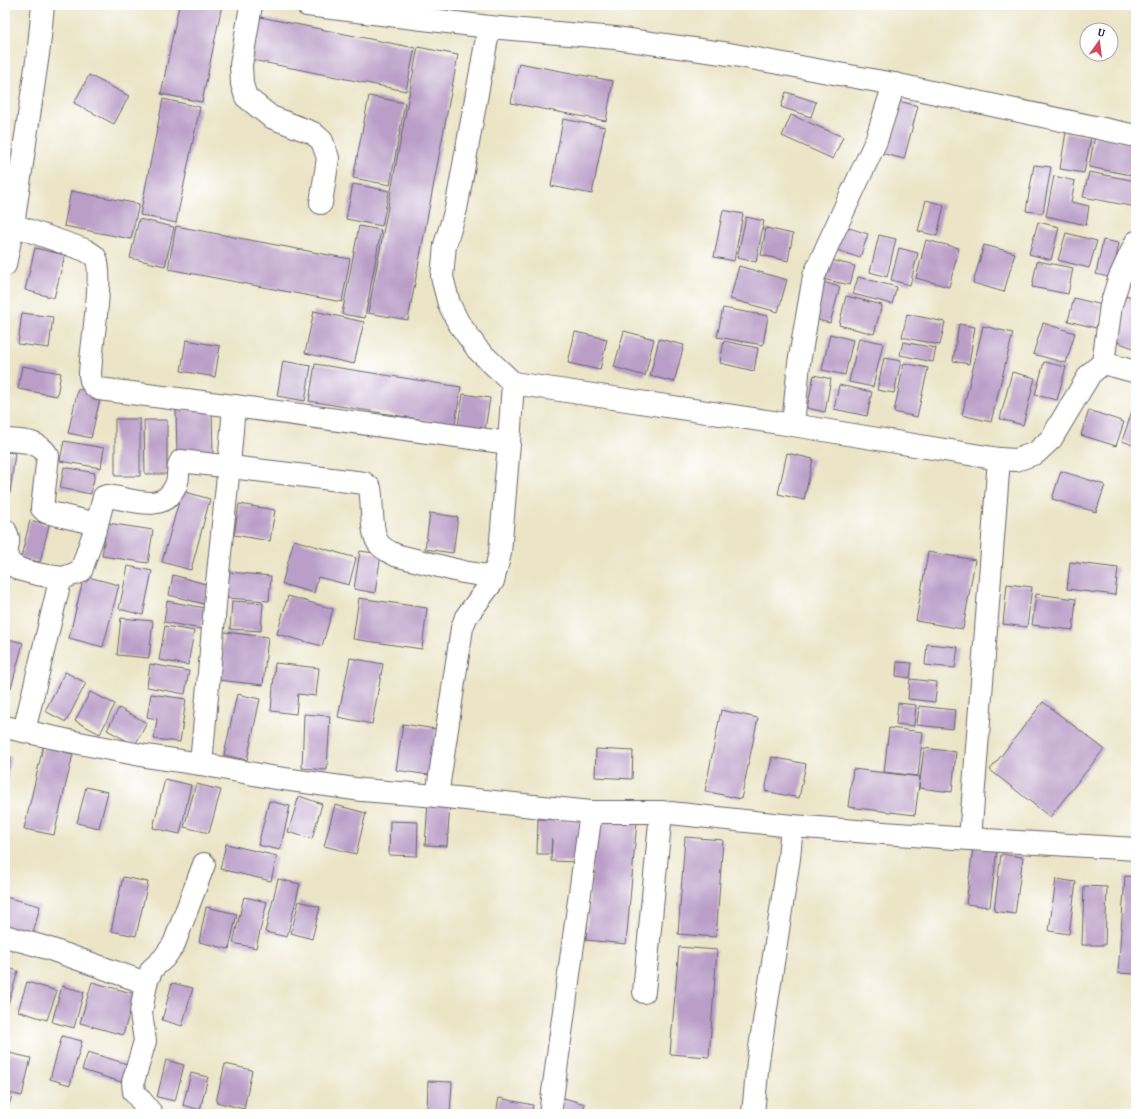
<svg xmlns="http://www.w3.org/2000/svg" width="1141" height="1119" viewBox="0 0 1141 1119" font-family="Alegreya,serif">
<rect width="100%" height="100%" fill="#fff"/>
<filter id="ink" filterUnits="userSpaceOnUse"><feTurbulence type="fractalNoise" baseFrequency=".025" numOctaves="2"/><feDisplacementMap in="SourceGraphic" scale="8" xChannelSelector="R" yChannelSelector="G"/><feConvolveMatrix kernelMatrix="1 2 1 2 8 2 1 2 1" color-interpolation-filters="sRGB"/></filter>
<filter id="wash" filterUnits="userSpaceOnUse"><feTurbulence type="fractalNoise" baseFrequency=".012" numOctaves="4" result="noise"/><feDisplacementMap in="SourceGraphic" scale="16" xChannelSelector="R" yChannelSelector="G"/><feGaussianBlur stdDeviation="0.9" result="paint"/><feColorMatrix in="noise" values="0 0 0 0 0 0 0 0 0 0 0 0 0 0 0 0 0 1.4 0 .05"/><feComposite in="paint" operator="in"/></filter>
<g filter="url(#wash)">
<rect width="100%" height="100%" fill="#ebe4c6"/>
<g id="blocks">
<g fill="#ba9ec8">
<polygon points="179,5 222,5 202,102 161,94"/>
<polygon points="255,16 415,48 406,91 247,59"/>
<polygon points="418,47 458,55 408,320 368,313"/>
<polygon points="519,63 613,81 606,121 511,103"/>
<polygon points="89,75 129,96 114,124 74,103"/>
<polygon points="786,92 816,102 811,117 781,107"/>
<polygon points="369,96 405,103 390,185 353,178"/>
<polygon points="163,99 200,107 176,223 140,215"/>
<polygon points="895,100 918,106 904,159 881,153"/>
<polygon points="791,115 843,137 833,159 782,136"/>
<polygon points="563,119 605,127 592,194 551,186"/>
<polygon points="1066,132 1091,137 1084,173 1060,169"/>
<polygon points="1095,136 1136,144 1136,176 1089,167"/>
<polygon points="1034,165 1051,167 1043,213 1026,211"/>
<polygon points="1089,172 1136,181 1136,207 1083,197"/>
<polygon points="1054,176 1075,181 1071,202 1089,206 1086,225 1046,216"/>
<polygon points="353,184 389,191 382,226 346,219"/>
<polygon points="71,191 139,204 131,239 64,226"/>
<polygon points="926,200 944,205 937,236 918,231"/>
<polygon points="723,210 743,214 734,261 714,257"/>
<polygon points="746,217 764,221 756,262 737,258"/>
<polygon points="139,219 174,227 165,266 130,258"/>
<polygon points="1038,222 1059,227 1051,260 1029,254"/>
<polygon points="176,226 350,259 342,302 168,269"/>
<polygon points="359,226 381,230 365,318 342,314"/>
<polygon points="843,226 868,234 860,258 834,249"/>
<polygon points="766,228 793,234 788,261 761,255"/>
<polygon points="1066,233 1097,241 1089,268 1058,260"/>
<polygon points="879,235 896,239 887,277 870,272"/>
<polygon points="926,240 959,248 949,287 916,278"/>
<polygon points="1103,240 1119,243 1112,278 1096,274"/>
<polygon points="984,245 1015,253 1004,292 973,283"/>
<polygon points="35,248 65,255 54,298 25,290"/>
<polygon points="899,248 918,253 910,285 891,280"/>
<polygon points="827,259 855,266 850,285 822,279"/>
<polygon points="1037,261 1073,268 1068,294 1032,287"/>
<polygon points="739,266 787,280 778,312 730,299"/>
<polygon points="858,277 897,287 892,304 853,294"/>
<polygon points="820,281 840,287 830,323 810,318"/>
<polygon points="1126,295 1136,299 1136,349 1109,339"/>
<polygon points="846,296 882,305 874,334 839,325"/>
<polygon points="1074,298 1102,305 1096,328 1068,321"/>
<polygon points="723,308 768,316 763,345 717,337"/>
<polygon points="314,311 364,322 354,364 305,353"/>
<polygon points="22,313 53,317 49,348 18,344"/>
<polygon points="907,314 945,322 940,345 902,337"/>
<polygon points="1043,323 1075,333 1066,363 1033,354"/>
<polygon points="959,324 975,327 969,364 953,361"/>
<polygon points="983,326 1013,333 991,422 962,415"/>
<polygon points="624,331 654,339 645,376 614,367"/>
<polygon points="575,332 607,339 600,370 568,363"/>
<polygon points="830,334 853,340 845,375 822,370"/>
<polygon points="859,338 883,343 873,387 849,382"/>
<polygon points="659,339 684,345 674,382 650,376"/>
<polygon points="186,340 220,346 215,377 181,371"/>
<polygon points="724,341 758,348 754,371 720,363"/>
<polygon points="903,342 936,348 933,362 900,355"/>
<polygon points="884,358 901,361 894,393 877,390"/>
<polygon points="283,361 311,366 305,401 277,396"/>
<polygon points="1044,362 1066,367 1057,400 1035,395"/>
<polygon points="904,363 928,368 917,417 894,412"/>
<polygon points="315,364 461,387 455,425 309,401"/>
<polygon points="22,366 61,373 57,396 18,389"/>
<polygon points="1012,372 1035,378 1023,425 1000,419"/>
<polygon points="814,375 831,379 825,412 807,408"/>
<polygon points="839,385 872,392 867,416 834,409"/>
<polygon points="78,389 101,394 91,438 68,433"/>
<polygon points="463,394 490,398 485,430 458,425"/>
<polygon points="1133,408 1136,409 1136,446 1122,441"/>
<polygon points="176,410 212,410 213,455 177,456"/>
<polygon points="1089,410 1124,422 1116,446 1081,435"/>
<rect x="115" y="419" width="25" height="57"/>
<polygon points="144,420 167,420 167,474 145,474"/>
<polygon points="64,441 104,448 101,468 60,461"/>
<polygon points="5,452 15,453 10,493 5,492"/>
<polygon points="787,453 813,459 804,500 778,494"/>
<polygon points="64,467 95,473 91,494 60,488"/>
<polygon points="1061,471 1105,485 1096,512 1052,499"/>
<polygon points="182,491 210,499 191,570 162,562"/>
<polygon points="239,504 275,510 270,541 234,535"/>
<polygon points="430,513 458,517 453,553 425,549"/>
<polygon points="30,520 49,525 40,562 21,558"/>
<polygon points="107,523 153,530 148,563 102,556"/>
<polygon points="294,540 356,558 349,585 318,577 314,593 282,584"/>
<polygon points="360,551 381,554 375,593 354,589"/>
<polygon points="928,552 975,560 963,629 916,621"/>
<polygon points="1070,562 1118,568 1115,595 1067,589"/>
<polygon points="128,566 152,571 143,615 119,609"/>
<polygon points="229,572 271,576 269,601 227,598"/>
<polygon points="173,575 209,585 204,604 169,595"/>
<polygon points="84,576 119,585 103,647 69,638"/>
<polygon points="1007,584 1032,587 1027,627 1003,624"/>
<polygon points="1036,594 1076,599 1073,630 1032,625"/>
<polygon points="288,596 333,609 322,646 277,634"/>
<polygon points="359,598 427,608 422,649 353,639"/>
<polygon points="167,601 205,608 201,629 164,622"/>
<polygon points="232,601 263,603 261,631 230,629"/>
<polygon points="121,618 153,621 149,658 117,655"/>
<polygon points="165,626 194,631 188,665 159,660"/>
<polygon points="224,632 268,637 263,685 218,680"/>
<polygon points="5,638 23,643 11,688 5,687"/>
<polygon points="927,644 958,647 955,668 925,665"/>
<polygon points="350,658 383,664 372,724 338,717"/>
<polygon points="897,662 912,663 910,678 896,676"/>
<polygon points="275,663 319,668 316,696 298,694 296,714 271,711"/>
<polygon points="150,664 189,671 185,694 147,687"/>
<polygon points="65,672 86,683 66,722 45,711"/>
<polygon points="910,679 937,682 935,702 908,699"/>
<polygon points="90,692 115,704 100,734 75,721"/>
<polygon points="151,694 186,699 180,742 154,739 157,719 147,717"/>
<polygon points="237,694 260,699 247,760 224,755"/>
<polygon points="1043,702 1104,749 1050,817 990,770"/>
<polygon points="898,703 916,705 914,726 896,724"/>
<polygon points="919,706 955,710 953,729 917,725"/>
<polygon points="119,708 147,723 135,745 107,730"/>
<polygon points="721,710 758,718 741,799 705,791"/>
<polygon points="304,714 330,716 327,770 302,768"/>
<polygon points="403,724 436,729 429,775 396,770"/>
<polygon points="889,728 923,732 918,776 884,772"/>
<polygon points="43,747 73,754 54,835 24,829"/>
<polygon points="924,748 956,752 952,792 919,788"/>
<polygon points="596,749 633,751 632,779 595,777"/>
<polygon points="5,755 11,757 6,780 5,779"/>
<polygon points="772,757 806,764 799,798 765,791"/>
<polygon points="853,769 920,777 915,815 848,807"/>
<polygon points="165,779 191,785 180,834 153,828"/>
<polygon points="196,784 221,790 209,833 184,827"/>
<polygon points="86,787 108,792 99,828 77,823"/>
<polygon points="299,796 322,804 312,839 288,832"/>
<polygon points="269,801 290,806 280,850 258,845"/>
<polygon points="428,802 450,804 447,846 425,845"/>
<polygon points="335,805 366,813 356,854 324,846"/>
<polygon points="596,817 637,821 626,944 586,940"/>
<polygon points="538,819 580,821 578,862 551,861 552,838 551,854 537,854"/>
<polygon points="390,821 418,822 417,856 389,855"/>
<polygon points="685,837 723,840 716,937 678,934"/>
<polygon points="226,844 277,856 271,881 220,869"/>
<polygon points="973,847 997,850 990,907 966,904"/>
<polygon points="1001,854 1023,857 1015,914 994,911"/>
<polygon points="1125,876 1136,877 1136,974 1118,973"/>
<polygon points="123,877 148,882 136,936 111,931"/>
<polygon points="278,879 300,884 287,937 265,932"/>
<polygon points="1056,879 1076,882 1069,934 1049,931"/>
<polygon points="1084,886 1107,887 1105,945 1082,945"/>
<polygon points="5,897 40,906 32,938 5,932"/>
<polygon points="244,897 267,902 256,948 233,943"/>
<polygon points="299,901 320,907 312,939 291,933"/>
<polygon points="206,907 237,914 229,949 199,942"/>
<polygon points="679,947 717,950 709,1057 670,1054"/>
<polygon points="5,967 18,971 6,1011 5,1010"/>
<polygon points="27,982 57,991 47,1020 18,1011"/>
<polygon points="92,982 135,994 123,1035 80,1023"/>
<polygon points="172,983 193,988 182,1026 162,1020"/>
<polygon points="62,986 84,992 74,1028 52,1022"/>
<polygon points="62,1036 82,1041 70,1085 50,1079"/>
<polygon points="5,1052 31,1058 22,1096 5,1092"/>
<polygon points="88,1052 127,1064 121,1082 82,1070"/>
<polygon points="166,1060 184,1065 175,1101 157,1097"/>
<polygon points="225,1064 252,1070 244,1109 216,1102"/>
<polygon points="191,1073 208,1077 200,1110 183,1105"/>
<polygon points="428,1081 452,1082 450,1114 427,1114"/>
<polygon points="5,1094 12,1096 6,1114 5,1114"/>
<polygon points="499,1098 533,1105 531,1114 496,1114"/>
<polygon points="564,1098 585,1104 582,1114 559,1114"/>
</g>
</g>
</g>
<g filter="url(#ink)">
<use href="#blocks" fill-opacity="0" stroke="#68666c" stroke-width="1"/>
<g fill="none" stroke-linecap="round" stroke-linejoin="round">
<g stroke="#68666c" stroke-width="24">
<g id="minor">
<path d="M43 5 39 47 13 225 85 250C88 252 93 254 95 257 105 270 90 354 90 375 91 382 92 386 99 389L234 406 509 443"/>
<polyline points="251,5 241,65 242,84 246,97 271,117 313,133 322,141 328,158 321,203"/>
<polyline points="307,5 489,27 615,38 729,54 894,84 1136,136"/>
<polyline points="489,27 456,209 445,245 442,277 449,304 458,322 478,350 513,383"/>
<polyline points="5,265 13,225"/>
<polyline points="1103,363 1111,305 1119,279 1136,242"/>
<polyline points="793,425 799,363 814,276 829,242 876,141 894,84"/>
<path d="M5 440C21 441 39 440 48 456L42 508 46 512 97 524 81 571C74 576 63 574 59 585L24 731"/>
<path d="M97 524 104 497 107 496C131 499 164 515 176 485 180 477 176 468 181 461L356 482 364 483 370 488C373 503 370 533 379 544 383 549 390 552 395 555L463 572 494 577"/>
<path d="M5 530C12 542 5 546 7 557 10 573 50 576 63 578"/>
<polyline points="5,727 74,742 146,756 201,764 270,777 362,790 437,796 591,812 661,812 792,826 869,832 970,839 1136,849"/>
<polyline points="201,764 217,583 229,466 234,406"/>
<polyline points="437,796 462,628 466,617 493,581 500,553 509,443 513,383 793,425 999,459 1016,460 1036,453 1051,439 1090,374 1103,363 1136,372"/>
<polyline points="970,839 999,459"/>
<polyline points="5,936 47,948 146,983"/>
<polyline points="644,992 661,812"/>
<polyline points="152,1114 134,1092 133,1082 145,1041 141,1013 146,983 152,969 164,958 174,944 204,864"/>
<polyline points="550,1114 591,812"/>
<polyline points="753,1114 758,1061 789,858 792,826"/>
</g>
</g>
<use href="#minor" stroke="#fff" stroke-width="22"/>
</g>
</g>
<rect width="1141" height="1119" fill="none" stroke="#fff" stroke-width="20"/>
<g transform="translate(1099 42) rotate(14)"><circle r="19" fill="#ffffff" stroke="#a7a7b1"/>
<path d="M0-3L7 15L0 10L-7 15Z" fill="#d1495b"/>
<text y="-6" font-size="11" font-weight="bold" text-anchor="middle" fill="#22223b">U</text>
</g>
</svg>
